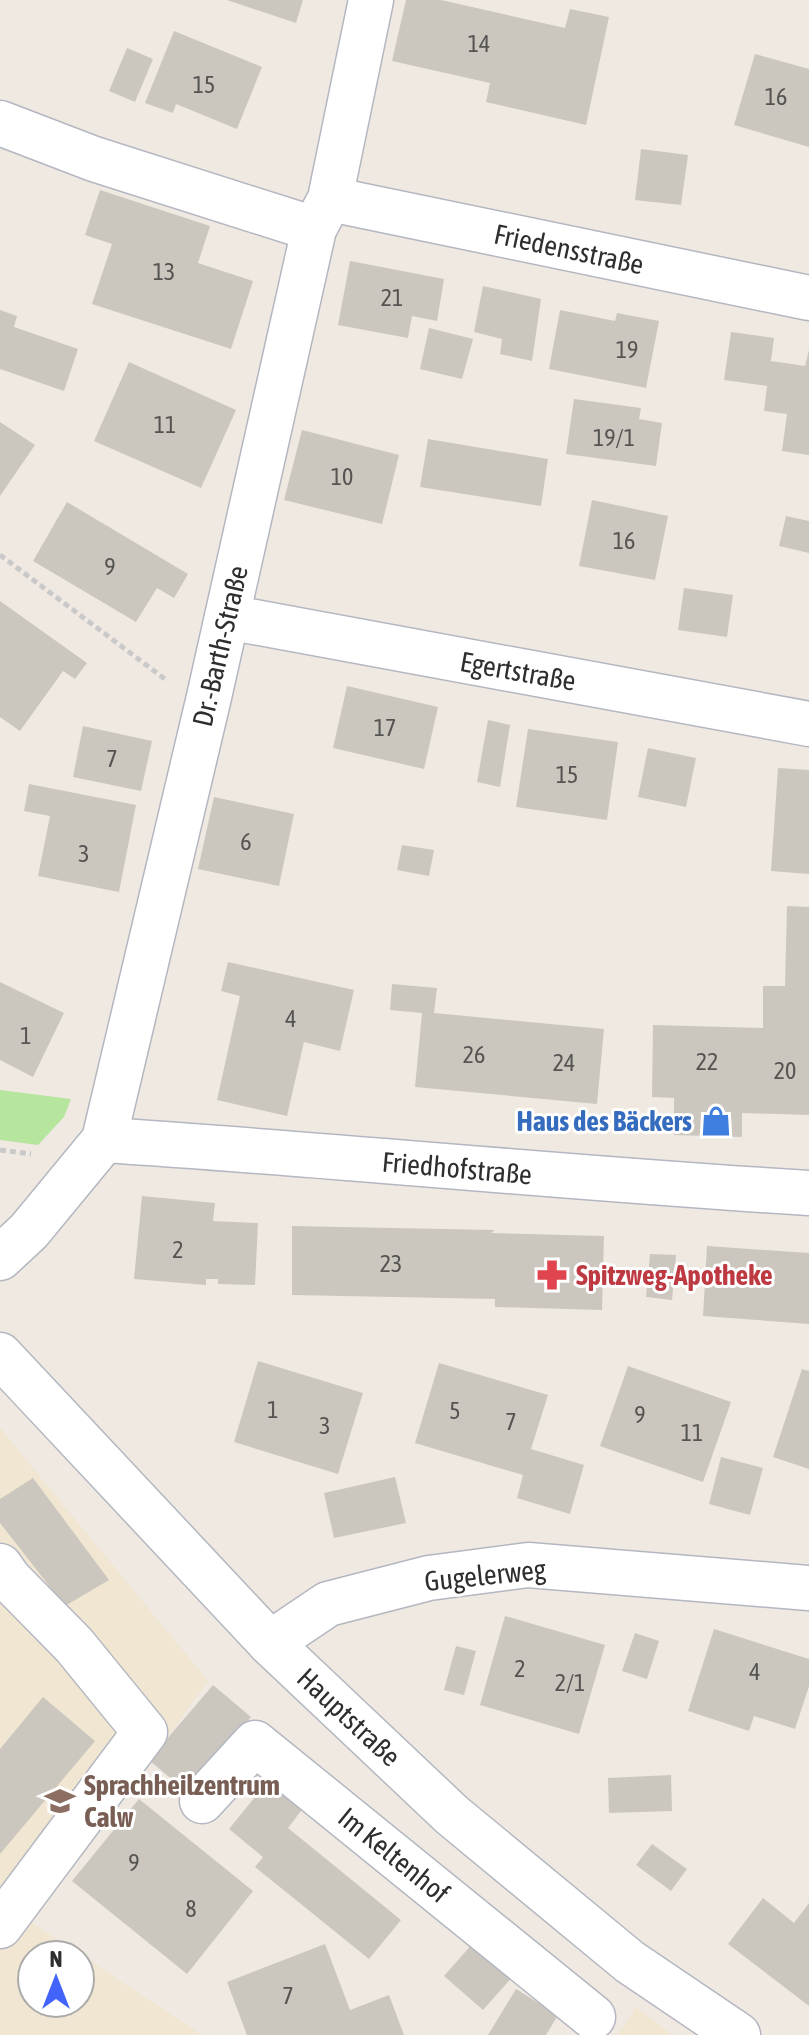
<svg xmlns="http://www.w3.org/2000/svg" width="809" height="2035" viewBox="0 0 809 2035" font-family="'Asap Condensed',sans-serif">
<rect width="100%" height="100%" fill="#efe9e1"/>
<g fill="#f0e6d1" fill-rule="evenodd">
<path d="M0 1428 208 1681 31 1922 202 2035H0ZM32 1955H80V2003H32Z"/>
<polygon points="636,2007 672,2035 618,2035"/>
</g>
<polygon fill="#b6e59e" points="0,1090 71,1099 64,1117 38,1145 0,1140"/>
<g fill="#cbc7bf">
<polygon points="227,0 303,0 296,23"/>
<polygon points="406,0 441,0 565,28 570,9 609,17 586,125 486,102 490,83 392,61"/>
<polygon points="174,31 262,67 237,129 176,104 173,113 145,103"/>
<polygon points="127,48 153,59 135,102 109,91"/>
<polygon points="755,54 809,69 809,147 734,125"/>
<polygon points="641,149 688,155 681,205 635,200"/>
<polygon points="100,190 210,226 198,263 253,281 231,349 92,304 112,244 85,235"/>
<polygon points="350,261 444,279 437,321 412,316 408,338 338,325"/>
<polygon points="483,286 541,299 532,361 500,354 502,339 474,332"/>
<polygon points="0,310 17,316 14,327 78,349 64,391 0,369"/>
<polygon points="560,310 615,321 617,313 659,321 646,388 549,369"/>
<polygon points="429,328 473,339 462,379 420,369"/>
<polygon points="731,332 774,338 771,361 805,366 809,350 809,455 782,451 787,414 764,411 767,386 724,380"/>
<polygon points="129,362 236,410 201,488 94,441"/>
<polygon points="574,399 641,408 639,419 662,423 656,466 566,454"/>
<polygon points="0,422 35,445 0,496"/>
<polygon points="302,430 399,455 382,524 284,500"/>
<polygon points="428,439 548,459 541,506 420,487"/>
<polygon points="592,500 668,516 655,580 579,566"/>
<polygon points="67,502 188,574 174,598 157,588 136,622 33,561"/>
<polygon points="786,516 809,521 809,553 779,546"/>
<polygon points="684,588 733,595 727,637 678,630"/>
<polygon points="0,601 87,663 75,679 63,671 20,731 0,717"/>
<polygon points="347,686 438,707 424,769 333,748"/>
<polygon points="488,720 510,725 500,787 477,782"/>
<polygon points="83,726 152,741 141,791 73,777"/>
<polygon points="528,729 618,742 607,820 516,807"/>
<polygon points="648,748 696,758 686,807 638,797"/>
<polygon points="778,768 809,770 809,874 771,871"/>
<polygon points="29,784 136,805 119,892 38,876 50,816 24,811"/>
<polygon points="214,797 294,814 279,886 198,869"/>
<polygon points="402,845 434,850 429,876 397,870"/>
<polygon points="787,906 809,907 809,1115 742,1113 742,1137 674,1135 674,1098 652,1097 653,1025 763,1028 763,986 785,986"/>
<polygon points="228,962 354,990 340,1051 304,1042 287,1116 217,1100 240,996 221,991"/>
<polygon points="0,982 64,1013 33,1077 0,1060"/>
<polygon points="392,984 437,988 434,1013 604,1029 597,1104 415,1087 422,1013 390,1010"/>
<polygon points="142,1196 215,1203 213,1221 258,1223 255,1285 218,1284 218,1279 206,1279 206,1285 134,1279"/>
<polygon points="292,1226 495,1230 491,1233 604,1236 602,1310 495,1307 495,1299 292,1295"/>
<polygon points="707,1246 809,1253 809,1324 703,1316"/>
<polygon points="650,1254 676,1255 672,1300 646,1297"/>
<polygon points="258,1361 363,1393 338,1474 234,1442"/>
<polygon points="439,1363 548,1395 531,1449 584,1465 570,1514 517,1498 523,1475 415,1443"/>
<polygon points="628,1366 731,1402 703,1482 600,1446"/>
<polygon points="802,1369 809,1371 809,1469 773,1457"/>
<polygon points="721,1457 763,1468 750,1515 709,1504"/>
<polygon points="395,1477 406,1523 334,1538 324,1493"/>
<polygon points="33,1478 109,1580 65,1606 0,1523 0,1499"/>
<polygon points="505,1616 605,1645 579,1734 480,1705"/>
<polygon points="714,1629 809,1659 809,1686 795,1729 754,1716 749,1731 688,1711"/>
<polygon points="635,1633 659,1641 647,1679 622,1671"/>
<polygon points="456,1646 476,1651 464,1695 444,1690"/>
<polygon points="213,1685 251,1717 187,1792 149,1760"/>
<polygon points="43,1697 95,1741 0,1854 0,1749"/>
<polygon points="273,1775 307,1803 288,1828 401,1920 369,1959 255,1867 263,1857 229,1829"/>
<polygon points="671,1775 672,1811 609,1813 608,1778"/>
<polygon points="139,1799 253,1891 187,1974 72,1881"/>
<polygon points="652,1844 687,1869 671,1891 636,1865"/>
<polygon points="763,1898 794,1923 809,1903 809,2006 728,1944"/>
<polygon points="474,1942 513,1976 483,2010 444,1976"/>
<polygon points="325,1944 350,2010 389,1995 404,2035 247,2035 227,1982"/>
<polygon points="516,1989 558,2015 546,2035 488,2035"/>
</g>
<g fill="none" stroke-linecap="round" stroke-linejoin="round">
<g stroke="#b4b7c1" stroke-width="47">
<g id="minor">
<polyline points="0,123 94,159 314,229"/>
<polyline points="330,199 809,298"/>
<polyline points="227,617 809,724"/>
<path d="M104 1140C339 1155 574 1179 809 1193"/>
<polyline points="0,1258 29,1231 104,1140 209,697 314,229 330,199 371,0"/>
<polyline points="0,1355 270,1643 452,1815 630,1962 738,2035"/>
<polyline points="0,1566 9,1579 74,1645 145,1732 0,1926"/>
<polyline points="270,1643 328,1604 429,1578 528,1565 809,1588"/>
<polyline points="202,1801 255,1743 593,2017"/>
</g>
</g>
<g stroke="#c9c9c9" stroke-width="5" stroke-dasharray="6 4" stroke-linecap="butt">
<polyline points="0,555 165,679"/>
<polyline points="0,1150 31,1154"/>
</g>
<use href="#minor" stroke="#fff" stroke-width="44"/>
</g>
<defs>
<g id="shop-bare" transform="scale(2.4)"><path d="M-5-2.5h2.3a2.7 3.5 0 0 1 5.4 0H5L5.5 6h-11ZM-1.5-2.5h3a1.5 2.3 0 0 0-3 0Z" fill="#3f7fe0" stroke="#fff" stroke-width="2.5" paint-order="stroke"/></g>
<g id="pharmacy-bare" transform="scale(2.4)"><path d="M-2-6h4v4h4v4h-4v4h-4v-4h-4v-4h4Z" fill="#e0444e" stroke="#fff" stroke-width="2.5" paint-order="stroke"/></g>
<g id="school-bare" transform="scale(2.4)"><path d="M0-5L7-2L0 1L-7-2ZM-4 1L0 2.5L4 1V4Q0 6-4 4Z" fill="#8d6e63" stroke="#fff" stroke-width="2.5" paint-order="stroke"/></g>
</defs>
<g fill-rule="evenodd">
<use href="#shop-bare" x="716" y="1121"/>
<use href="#pharmacy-bare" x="552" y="1275"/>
<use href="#school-bare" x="60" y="1801"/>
</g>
<g text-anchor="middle" stroke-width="6" stroke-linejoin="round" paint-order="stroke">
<g font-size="24" fill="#555452">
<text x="479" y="52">14</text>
<text x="204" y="93">15</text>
<text x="776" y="105">16</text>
<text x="164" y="280">13</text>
<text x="392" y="306">21</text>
<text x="627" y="358">19</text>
<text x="165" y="433">11</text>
<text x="614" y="446">19/1</text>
<text x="342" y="485">10</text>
<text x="624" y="549">16</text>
<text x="110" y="575">9</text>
<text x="385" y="736">17</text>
<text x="112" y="767">7</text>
<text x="567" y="783">15</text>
<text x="246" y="850">6</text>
<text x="84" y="862">3</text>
<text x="291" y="1027">4</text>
<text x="26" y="1044">1</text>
<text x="474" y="1063">26</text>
<text x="707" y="1070">22</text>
<text x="564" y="1071">24</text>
<text x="785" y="1079">20</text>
<text x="178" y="1258">2</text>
<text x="391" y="1272">23</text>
<text x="273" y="1418">1</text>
<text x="455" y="1419">5</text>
<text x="640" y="1423">9</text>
<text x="511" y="1430">7</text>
<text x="325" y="1434">3</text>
<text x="692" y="1441">11</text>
<text x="520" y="1677">2</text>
<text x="755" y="1680">4</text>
<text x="570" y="1691">2/1</text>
<text x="134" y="1871">9</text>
<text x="191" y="1917">8</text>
<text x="288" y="2004">7</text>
</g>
<g font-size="28" fill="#2e2e2e" stroke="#fff">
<text transform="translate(569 249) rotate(12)" y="10">Friedensstraße</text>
<text transform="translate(220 646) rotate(-77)" y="10">Dr.-Barth-Straße</text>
<text transform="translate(518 671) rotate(10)" y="10">Egertstraße</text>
<text transform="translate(457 1168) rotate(5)" y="10">Friedhofstraße</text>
<text transform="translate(485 1575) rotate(-6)" y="10">Gugelerweg</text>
<text transform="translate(349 1717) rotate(43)" y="10">Hauptstraße</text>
<text transform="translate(394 1855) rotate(39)" y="10">Im Keltenhof</text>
</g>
<g font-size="28" font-weight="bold" fill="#366cbe" stroke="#fff" text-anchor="end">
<text x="692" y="1131">Haus des Bäckers</text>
</g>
<g font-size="28" font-weight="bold" fill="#be3a42" stroke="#fff" text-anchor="start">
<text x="576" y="1285">Spitzweg-Apotheke</text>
</g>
<g font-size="28" font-weight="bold" fill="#785e54" stroke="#fff" text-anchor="start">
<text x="84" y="1795">Sprachheilzentrum<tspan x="84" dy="32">Calw</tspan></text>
</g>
</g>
<g transform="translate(56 1979)"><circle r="38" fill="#ffffff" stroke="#ababab" stroke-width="2"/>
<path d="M0-6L14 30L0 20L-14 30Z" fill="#4264fb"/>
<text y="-12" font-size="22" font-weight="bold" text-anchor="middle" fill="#2e2e2e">N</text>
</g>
</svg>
